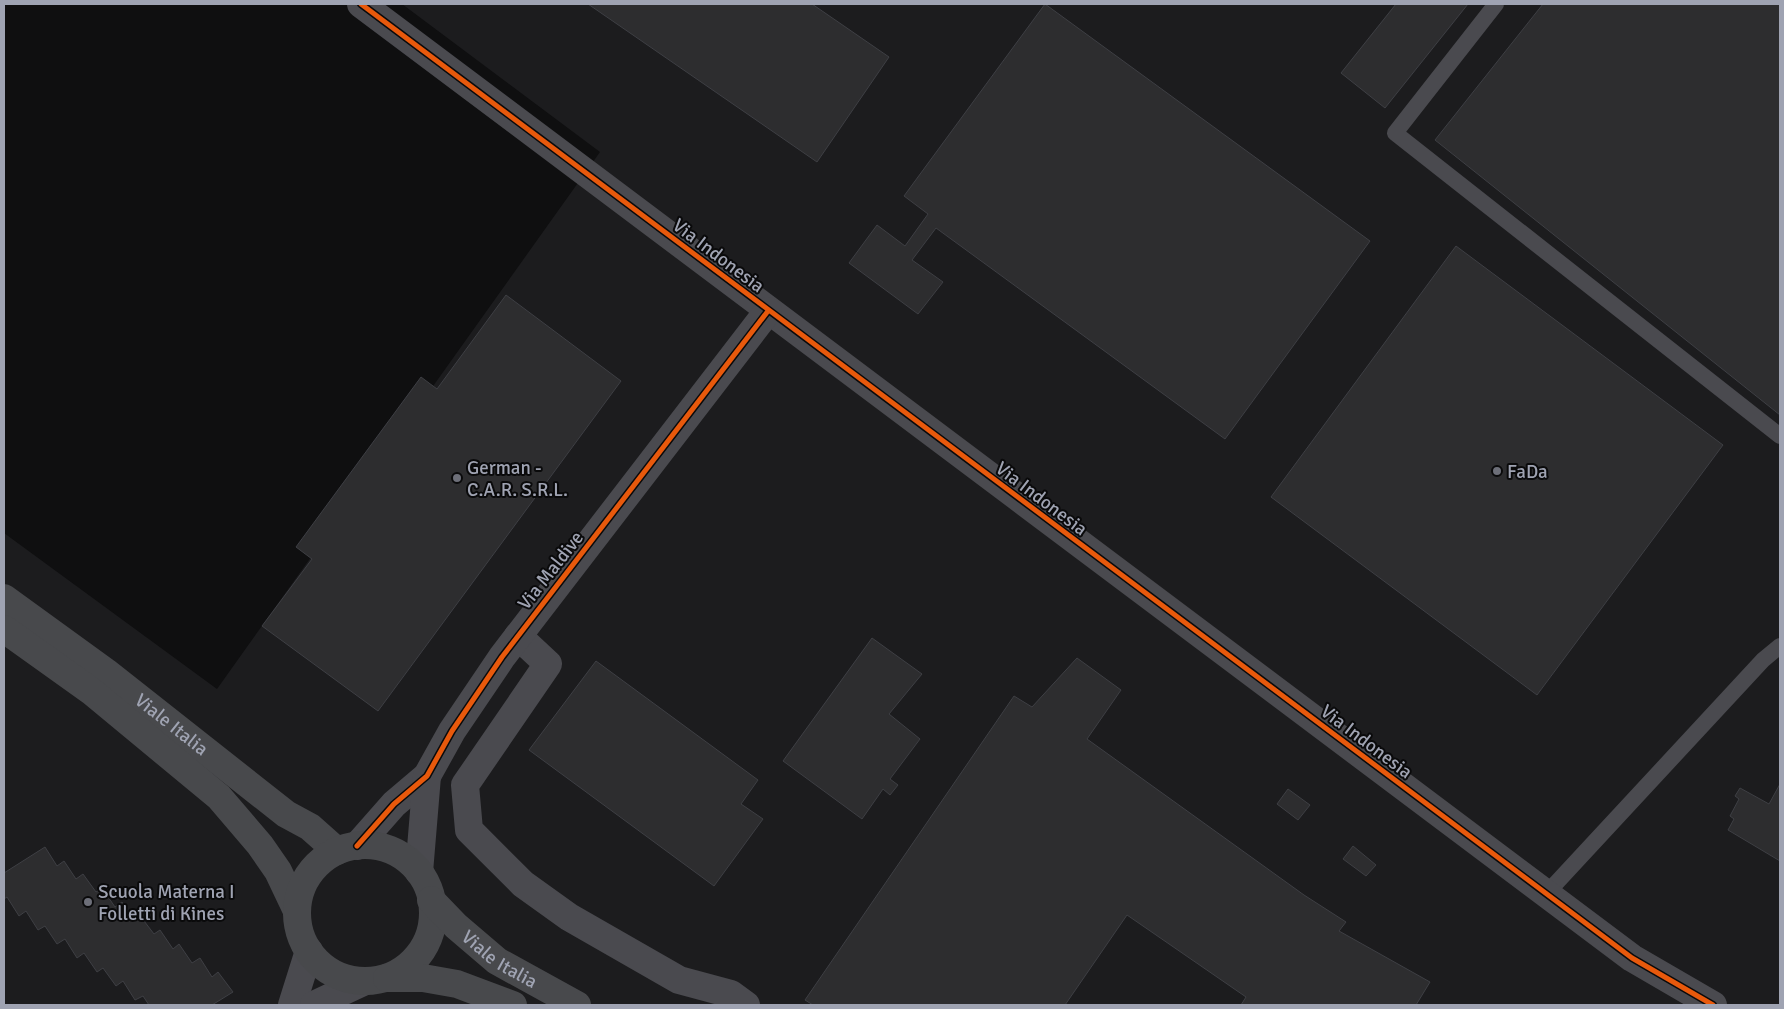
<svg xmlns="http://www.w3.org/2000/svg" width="1784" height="1009" viewBox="0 0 1784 1009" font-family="Signika,sans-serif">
<rect width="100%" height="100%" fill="#0f0f10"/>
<polygon fill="#1c1c1e" points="402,4 1780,4 1780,1005 4,1005 4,533 217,689 600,152"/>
<g fill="#2d2d2f" stroke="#3e3f44">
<polygon points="588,4 812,4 889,57 817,162"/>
<polygon points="1045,4 1370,241 1225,439 936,228 912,260 943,282 918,314 849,263 877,225 905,246 928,214 904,196"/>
<polygon points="1396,4 1468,4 1385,108 1341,73"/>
<polygon points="1543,4 1780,4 1780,415 1435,140"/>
<polygon points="1456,246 1723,445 1537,695 1271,497"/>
<polygon points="506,295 621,381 378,711 262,626 312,559 296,547 421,377 437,389"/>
<polygon points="872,638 922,674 889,714 920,739 890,779 898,785 890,795 883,789 862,819 783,761"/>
<polygon points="1077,658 1121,690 1087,739 1304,895 1346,922 1339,931 1430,982 1416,1005 1241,1005 1246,997 1127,915 1065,1005 813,1005 805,1000 1014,696 1032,707"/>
<polygon points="596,661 758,780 741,804 763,819 714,886 529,750"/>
<polygon points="1780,784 1780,861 1728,830 1734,819 1730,816 1739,799 1735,796 1740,788 1769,804"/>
<polygon points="1288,789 1310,805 1298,820 1277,804"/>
<polygon points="1353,846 1376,865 1366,876 1343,859"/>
<polygon points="45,847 57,866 64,861 76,879 83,874 96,892 102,888 115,907 122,902 134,920 141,917 154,934 160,930 173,949 179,944 192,963 200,958 212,977 218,972 233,992 212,1005 149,1005 143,996 135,1000 123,981 116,986 103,968 97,972 84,953 77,958 65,939 57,944 45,926 38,930 26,911 19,916 7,897 4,899 4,873"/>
</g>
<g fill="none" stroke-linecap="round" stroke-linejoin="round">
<g stroke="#4a4a4f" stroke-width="16">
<polyline points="1496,4 1395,133 1780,436"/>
<polyline points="1546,894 1763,660 1780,646"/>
</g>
<g stroke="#4a4a4f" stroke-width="28">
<polyline points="361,4 1632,958 1713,1005"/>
<polyline points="518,636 548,664 465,785 469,830 523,884 569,917 679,980 731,994 746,1005"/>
<polyline points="357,846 394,804 427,776 452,731 502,657 768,311"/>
<polyline points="419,872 427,776"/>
<polyline points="292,1005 309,951"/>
<polyline points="314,1005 365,981"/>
</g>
<g stroke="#48494c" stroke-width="28">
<path id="s1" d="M4 598 106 672 286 814 310 827 337 851"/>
<polyline points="4,629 91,691 219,797 260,845 278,871 297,911"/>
<circle cx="365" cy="913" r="68"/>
<path id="s2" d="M431 900 456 926 497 961 577 1005"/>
<polyline points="387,978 423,978 457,984 513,1005"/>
</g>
<g stroke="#0a0a0b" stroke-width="8">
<g id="cycleway">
<polyline points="361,4 1632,958 1713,1005"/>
<polyline points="357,846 394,804 427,776 452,731 502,657 768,311"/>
</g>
</g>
<use href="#cycleway" stroke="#e8590c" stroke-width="5"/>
</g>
<g fill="#6d6f79" stroke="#0a0a0b" stroke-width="2">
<circle cx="1497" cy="471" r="5"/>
<circle cx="457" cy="478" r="5"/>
<circle cx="88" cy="902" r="5"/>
</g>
<g text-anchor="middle" stroke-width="4" stroke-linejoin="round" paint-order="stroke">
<g font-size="19" fill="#9fa3b2" stroke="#0a0a0b">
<text transform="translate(719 255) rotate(37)" y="7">Via Indonesia</text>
<text transform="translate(1042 498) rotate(37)" y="7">Via Indonesia</text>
<text transform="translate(550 570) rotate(-52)" y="7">Via Maldive</text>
<text dy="7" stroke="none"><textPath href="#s1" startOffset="210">Viale Italia</textPath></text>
<text transform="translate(1367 741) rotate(37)" y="7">Via Indonesia</text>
<text dy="7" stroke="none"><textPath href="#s2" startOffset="91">Viale Italia</textPath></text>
</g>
<g font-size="19" fill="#9fa3b2" stroke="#0a0a0b" text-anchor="start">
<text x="467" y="474">German -<tspan x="467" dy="22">C.A.R. S.R.L.</tspan></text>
<text x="1507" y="478">FaDa</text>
<text x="98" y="898">Scuola Materna I<tspan x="98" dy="22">Folletti di Kines</tspan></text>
</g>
</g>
<rect width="1784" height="1009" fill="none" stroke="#9fa3b2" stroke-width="10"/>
</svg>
